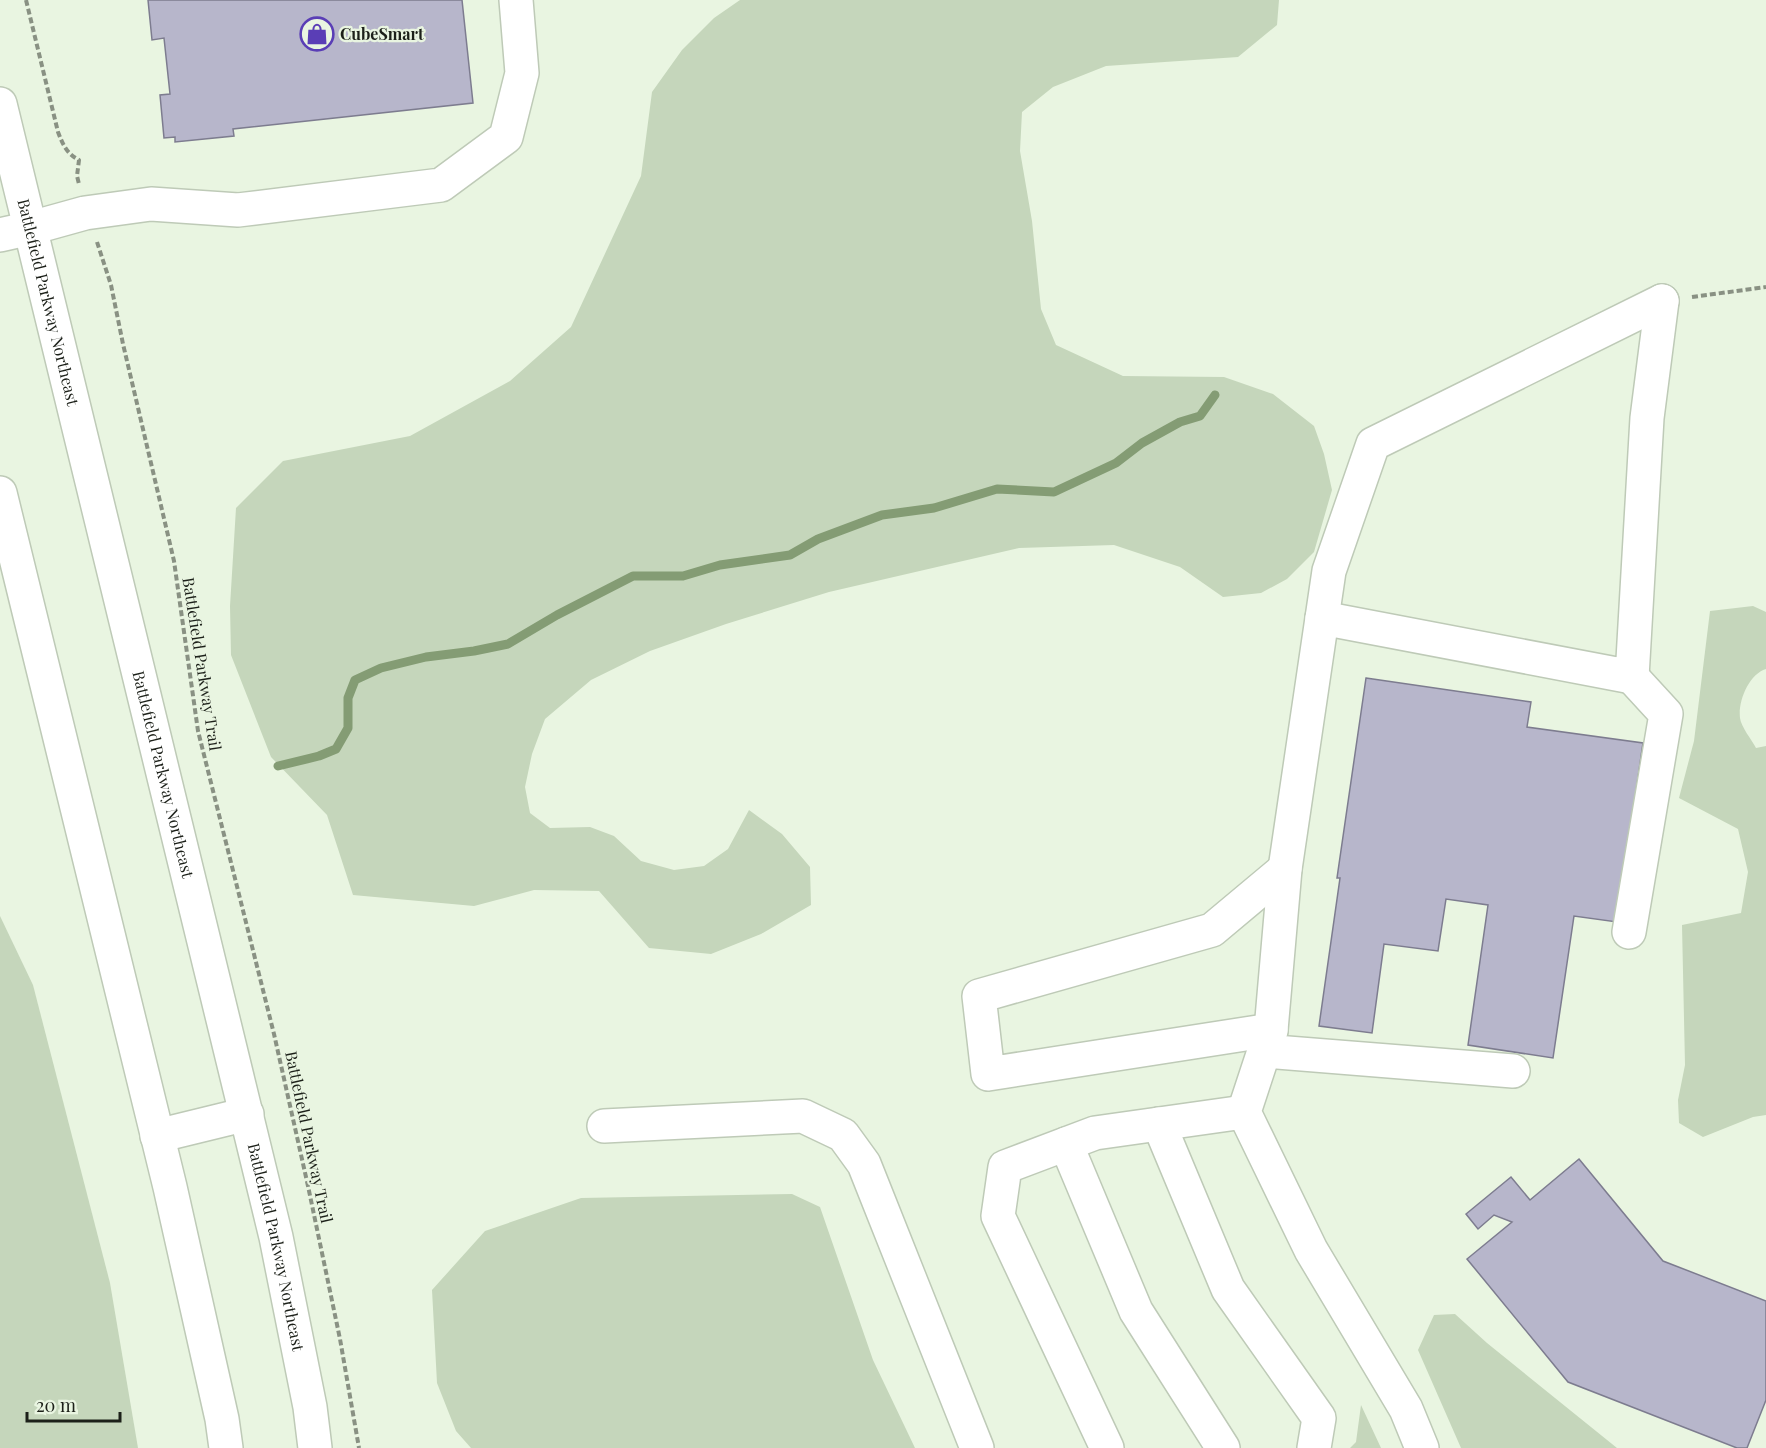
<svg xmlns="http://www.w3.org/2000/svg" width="1766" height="1448" viewBox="0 0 1766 1448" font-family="'Playfair Display',serif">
<rect width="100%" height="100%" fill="#e9f5e1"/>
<g fill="#c5d6bb">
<polygon points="740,0 1279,0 1277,25 1238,57 1106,66 1053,87 1022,112 1020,151 1032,221 1041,309 1056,345 1123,376 1224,377 1273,394 1314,426 1324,454 1332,490 1314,552 1287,579 1261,593 1223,597 1180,567 1114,545 1019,548 829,592 726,624 650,651 591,680 545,719 532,754 525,787 530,813 550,828 590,827 614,836 641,861 674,870 704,866 728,849 749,810 782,834 810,867 811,905 761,934 711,954 649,948 599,891 534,890 474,906 353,895 327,815 271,757 231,655 230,606 236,508 283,461 410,436 510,381 571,327 641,176 652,92 682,50 714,18"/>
<path d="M1753 606 1766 612V669C1749 674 1738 701 1740 718 1741 727 1752 740 1756 748L1766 746V1115L1753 1117 1703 1137 1679 1123 1678 1100 1685 1065 1682 925 1741 913 1748 872 1738 829 1679 798 1694 741 1710 611Z"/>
<polygon points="0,916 33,985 110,1283 138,1448 0,1448"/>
<polygon points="792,1194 820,1207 873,1360 915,1448 471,1448 456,1431 437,1383 432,1290 485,1231 581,1198"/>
<polygon points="1455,1314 1487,1343 1617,1448 1461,1448 1418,1350 1434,1315"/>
<polygon points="1361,1405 1381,1448 1350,1448 1356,1442"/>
</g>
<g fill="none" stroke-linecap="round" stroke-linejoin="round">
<polyline stroke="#849c74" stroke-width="9" points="278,766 319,756 336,749 348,728 348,698 355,680 381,668 426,657 474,651 508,644 557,615 633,576 683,576 720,565 790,555 818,539 882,515 934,508 997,489 1054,492 1116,463 1142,443 1180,422 1200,416 1215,395"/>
</g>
<g fill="#b7b6cb" stroke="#7d7c8f" stroke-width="1.5">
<polygon points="148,0 462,0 473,103 233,129 234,136 175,142 175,137 164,138 160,95 170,94 164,38 152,40"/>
<polygon points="1366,678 1531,702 1527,727 1643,743 1617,922 1574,916 1553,1058 1468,1045 1488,905 1446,899 1438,951 1384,944 1372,1033 1319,1026 1340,878 1337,878"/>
<polygon points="1579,1159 1663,1261 1766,1301 1766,1400 1747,1448 1737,1448 1568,1382 1467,1259 1512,1222 1494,1215 1478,1229 1466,1214 1511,1177 1530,1200"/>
</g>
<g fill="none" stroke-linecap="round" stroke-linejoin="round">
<g stroke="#becab7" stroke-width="36">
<g id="minor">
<polyline points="0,235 31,228 85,213 151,204 238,210 441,185 506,137 522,73 516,0"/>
<polyline points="1322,618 1632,677 1647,418 1662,301"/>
<polyline points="1629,932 1666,714 1632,677"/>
<polyline points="1271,1030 988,1074 979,996 1212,930 1285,869"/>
<polyline points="1264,1051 1513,1071"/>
<polyline points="1159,1124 1228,1289 1319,1418 1314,1448"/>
<polyline points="604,1126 803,1116 843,1135 864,1164 977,1448"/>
<polyline points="157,1136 247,1114"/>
<polyline points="1066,1144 1136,1311 1223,1448"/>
<polyline points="1107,1448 998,1216 1005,1167 1095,1133 1244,1112"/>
<polyline points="1422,1448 1406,1409 1311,1250 1244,1112 1271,1030 1285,869 1329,571 1373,444 1662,301"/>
</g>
</g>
<g stroke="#becab7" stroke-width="36">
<g id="major">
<path id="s1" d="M0 104 276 1237 310 1407 315 1448"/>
<polyline points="0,493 170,1187 222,1419 226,1448"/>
</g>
</g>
<g stroke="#899183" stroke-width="4" stroke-dasharray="6 3" stroke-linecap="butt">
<path d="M26 0 58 132C63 145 67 154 79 160L77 176 79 184"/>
<polyline points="97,242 111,285 123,344 174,561 198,731 274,1034 308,1186 340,1339 359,1448"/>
<polyline points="1692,297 1766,287"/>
</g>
<use href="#minor" stroke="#fff" stroke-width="33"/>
<use href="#major" stroke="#fff" stroke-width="33"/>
</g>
<defs>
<g id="shop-ring" transform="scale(1.725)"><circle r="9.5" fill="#e9f5e1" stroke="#5a3eb6" stroke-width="1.5"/><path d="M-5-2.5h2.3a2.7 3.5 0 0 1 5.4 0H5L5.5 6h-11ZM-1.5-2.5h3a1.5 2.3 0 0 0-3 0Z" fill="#5a3eb6"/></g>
</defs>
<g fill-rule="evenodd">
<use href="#shop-ring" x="317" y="34"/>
</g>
<g text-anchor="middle" stroke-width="4.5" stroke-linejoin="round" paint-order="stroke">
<g font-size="16" font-weight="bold" fill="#1c2019" stroke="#e9f5e1" text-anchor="start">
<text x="340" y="40">CubeSmart</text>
</g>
<g font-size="16" fill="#1c2019" stroke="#e9f5e1">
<text dy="6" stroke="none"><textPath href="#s1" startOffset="204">Battlefield Parkway Northeast</textPath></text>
<text transform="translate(202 664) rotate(81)" y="6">Battlefield Parkway Trail</text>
<text dy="6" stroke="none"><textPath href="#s1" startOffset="690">Battlefield Parkway Northeast</textPath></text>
<text transform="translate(309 1137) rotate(78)" y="6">Battlefield Parkway Trail</text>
<text dy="6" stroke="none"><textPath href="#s1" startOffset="1176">Battlefield Parkway Northeast</textPath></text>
</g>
</g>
<path d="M27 1412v9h93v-9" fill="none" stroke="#1c2019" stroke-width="3"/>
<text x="36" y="1412" font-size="18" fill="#1c2019" stroke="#e9f5e1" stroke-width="4.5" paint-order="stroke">20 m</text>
</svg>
